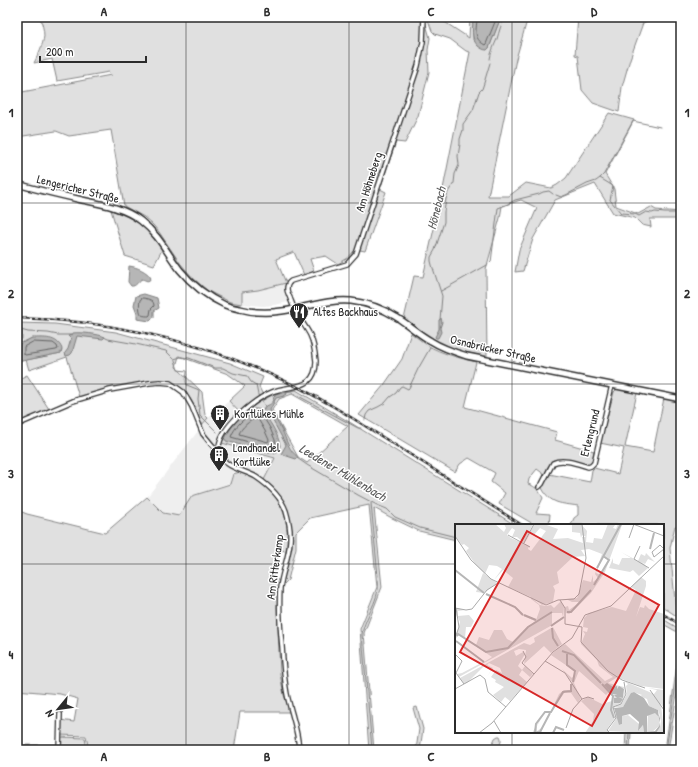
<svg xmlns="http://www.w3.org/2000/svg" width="698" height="767" viewBox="0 0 698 767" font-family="'Patrick Hand',sans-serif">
<rect width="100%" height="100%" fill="#fff"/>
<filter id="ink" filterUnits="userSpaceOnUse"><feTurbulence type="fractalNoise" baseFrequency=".025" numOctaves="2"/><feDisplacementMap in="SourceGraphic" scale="8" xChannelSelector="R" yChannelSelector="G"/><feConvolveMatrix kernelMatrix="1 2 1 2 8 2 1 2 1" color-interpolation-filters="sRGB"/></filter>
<g filter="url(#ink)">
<g fill="#efefef">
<polygon points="286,283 284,291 289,302 274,305 263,306 242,304 242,292 258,290"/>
<polygon points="229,401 241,415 222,443 242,449 275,458 264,480 250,473 234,467 230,483 192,496 179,517 163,513 147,497 208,418"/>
</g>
<g fill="#e0e0e0" stroke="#868686" fill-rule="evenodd">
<path d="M40 17H424L430 38 428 50 429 72 418 116 405 143 396 142 380 189 386 192 365 251 360 250 354 251 348 258 338 264 326 256 310 259 314 271 304 275 294 252 276 259 286 283 258 290 242 292V304L230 302 208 291 193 278 180 263 159 232 153 225 144 217 124 206 111 130 69 136 56 131 17 137V93L111 75 109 72 57 81 52 59 34 63C38 55 43 45 44 36 44 30 42 23 40 17Z"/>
<polygon points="427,17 437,17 469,38 470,17 473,17 473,40 487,50 489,48 501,17 528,17 516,59 488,196 509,196 526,183 551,188 557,185 566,178 609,113 634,120 605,174 614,189 616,206 638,214 651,207 656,210 681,212 681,219 650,219 651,227 642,225 635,218 613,213 595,184 555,200 533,239 523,271 515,272 519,250 537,208 521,200 502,206 500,218 486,269 487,357 464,352 438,343 404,319 414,276 423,277 443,189 470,52 466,51 450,39 435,34 432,31"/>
<polygon points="578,17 641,17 641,18 644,17 654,17 643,23 630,59 622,87 619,112 593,103 582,90 578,56 575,55"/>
<path d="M111 210C135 219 148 227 163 248L154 265 125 256Z"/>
<path d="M17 323 55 324 116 332 230 363 263 377 259 387 263 395 239 412 229 401 245 386 228 374 179 356 176 367 202 392 205 415 208 418 200 427C196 411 192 394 177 385 160 373 99 392 79 397L67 357 29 370 26 360 61 353 32 338 20 344 19 356 22 361 17 362Z"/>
<path d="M411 333C416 337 422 341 427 345 442 354 460 358 476 362L465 407 557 432 555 440 594 451 592 461 590 464 586 465 553 460 547 468 545 475 537 469 529 479 528 484C537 487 539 491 543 498L536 513 550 514 549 525H535L499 504 505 493 491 482 495 473 469 458 460 464 455 472 359 415 384 385 402 359Z"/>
<polygon points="27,375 49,409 17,423 17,380"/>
<path d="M617 389 637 393 625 447 653 452 664 398 681 402V527L675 526 670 548 676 610 681 611V619L663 607V525H571L574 518 578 515V506C561 503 551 505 542 488L549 474 590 482 592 470 594 468 618 474 624 448 600 443 614 392Z"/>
<path d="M296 390 351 423 515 525H456V540L419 531 390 517 374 508 382 587 364 633 374 750H369L360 629 377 587 369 505 310 518 296 532V548L288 580 282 586 292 546V530L290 519H289C285 502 278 490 264 480L275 458 222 443 230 428 241 415 258 403 274 394ZM292 394 348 426 307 463 298 457 272 410 279 399Z"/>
<path d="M240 472C277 484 292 514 286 551L279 550 273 578 280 581 277 607 280 674 284 695 290 712H240L234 750H89L86 736 60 735V720L74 722 78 699 60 694 17 690V510L27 514 105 533 147 497 163 513 179 516 192 496 230 484 233 474Z"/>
<polygon points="663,619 681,630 681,634 663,624"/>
<polygon points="681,635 681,668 668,750 665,750"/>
<polygon points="417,707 423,729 420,750 416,750 419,729 413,708"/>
<polygon points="626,732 631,732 630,750 625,750"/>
<path d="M498 736H500C503 741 499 746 497 750H490L495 738Z"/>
<polygon points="61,737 85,738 87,750 61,750"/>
<polygon points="17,745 57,745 57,746 17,747"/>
</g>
<g fill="#b6b6b6" stroke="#7e7e7e">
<path d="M473 17H501L489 48 487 50C483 50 481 48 478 46 470 38 473 27 473 17Z"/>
<path d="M129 266C137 267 147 271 151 278 148 283 146 280 142 279 138 281 136 287 131 286L128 282Z"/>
<polygon points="144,294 157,298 159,308 154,311 154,317 150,321 137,319 137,313 134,305 136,296"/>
<polygon points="441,318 442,322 440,328 441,332 438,338 436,338 435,337 439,329 439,320"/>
<path d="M73 333C80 332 99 334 105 337L103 339 77 336 72 353 70 355 66 356 65 353 68 349 71 339 68 336 72 335Z"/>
<path d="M32 338C44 338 57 336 62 349L61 353 22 361 19 356 20 344 21 343 24 342Z"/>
<path d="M286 392 287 394 284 396 276 398 270 410C274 417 278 423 282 430 286 439 289 451 298 457L296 459 281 454 286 445 273 421 268 414 265 415C272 425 278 434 280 446L275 454 226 441 225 439C228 430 245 408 256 409 258 409 260 410 262 411L264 409V407C268 405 271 405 274 400L273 397 275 395Z"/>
</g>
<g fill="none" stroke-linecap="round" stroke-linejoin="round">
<g stroke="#636363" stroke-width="1">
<path d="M477 17C477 29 472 38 485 45L486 44 497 17"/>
<path d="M143 298C149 299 154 300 154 306L151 309 150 315 149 316C148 316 143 316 142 315 139 313 139 303 140 300Z"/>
<polygon points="33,342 53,343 57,346 58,349 56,350 25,355 24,354 24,347"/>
<path d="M256 413 262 415 270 428 275 440 276 445 273 449 231 437C234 427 246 415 256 413Z"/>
<path d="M256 418 258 419 265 431 269 440 268 442 239 434C241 428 250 420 256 418Z"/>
</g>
<g stroke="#7e7e7e" stroke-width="1">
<path d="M490 59C491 52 494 46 497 39 499 32 501 24 505 17"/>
<polyline points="600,178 604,174 633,121 660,127"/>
<polyline points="556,195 561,197 566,195 587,184 596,181 600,178 613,186 610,200 621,213 635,214 639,216 646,212 652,213 655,212 665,213 681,213"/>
<polyline points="441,291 489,264 491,262 498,208 506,205 515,200 539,194 543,192 549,191 553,194"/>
<polyline points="440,320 442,296 432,265 431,261 431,257 435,250 444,222 444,212 446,199 448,192 454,183 455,174 459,165 458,156 460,144 460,139 463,130 463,124 473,110 479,92 482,89 484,83 490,63"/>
<polyline points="17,329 28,332 48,333 58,335 72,335"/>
<polyline points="104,337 108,339 136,344 166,351 174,359 181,357 189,358 215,368 223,368 233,373 242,375 247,376 251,382 256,385 258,395 265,406"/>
<polyline points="22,339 22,330"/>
<polyline points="17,360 21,359"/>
<polyline points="175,360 178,370 187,371 186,382 187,385 199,390 198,399 200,415 217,432"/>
<polyline points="286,393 291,392 358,428 361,428"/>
<polyline points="365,420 366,415 369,411 378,407 385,403 390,397 396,393 400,387 402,386 408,389 409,388 418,369 430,348"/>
<polyline points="297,458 307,465 358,495 377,505 387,509 395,517 420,528 456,537"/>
<polyline points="371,503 378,576"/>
<path d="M372 750 362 634C365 616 381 598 378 580"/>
<polyline points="628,750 629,732"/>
<polyline points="666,750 681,652"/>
</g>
<g stroke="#2b2b2b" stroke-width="6">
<g id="street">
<polyline points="17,425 73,401 110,390 149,383 160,382 170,383 176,387 183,392 188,400 192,407 203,434 217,451 220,452"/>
<path d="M539 487 542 484 553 463C563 458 578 464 588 467L591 466 594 463 612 385"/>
<polyline points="17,749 59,748"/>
<polyline points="59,749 60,714"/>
<path d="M299 750C298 729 291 714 287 694 284 678 283 662 282 646 280 627 279 607 280 588 282 572 289 557 290 541 291 530 289 521 286 511 281 497 268 485 256 477 243 469 219 468 219 447 220 427 255 399 272 392 291 384 316 392 316 361 315 352 314 343 310 335 306 327 301 321 297 314 294 309 292 303 290 298 289 295 287 292 287 289 287 286 288 283 291 281L347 264 356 254 418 66 423 42 424 17"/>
</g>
</g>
<g stroke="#2b2b2b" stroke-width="8">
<path id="secondary" d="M17 184C38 190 60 195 82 200 102 204 125 208 141 221 160 236 166 252 180 270 193 286 208 297 225 305 230 307 235 308 240 309 254 313 268 313 282 311 305 308 327 299 351 301 367 303 382 308 396 317 408 324 418 334 431 341 442 348 454 352 467 356L681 399"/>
</g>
<use href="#street" stroke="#fff" stroke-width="3.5"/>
<use href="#secondary" stroke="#fff" stroke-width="5"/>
<g stroke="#2b2b2b" stroke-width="2.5">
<g id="rail">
<path d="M17 318C110 320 201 341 285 381 322 398 357 421 392 443 435 470 479 498 522 525"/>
<polyline points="663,614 681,625"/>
</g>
</g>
<use href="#rail" stroke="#fff" stroke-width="1" stroke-dasharray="3" stroke-linecap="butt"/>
</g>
</g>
<path fill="none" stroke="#2b2b2b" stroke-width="1" stroke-opacity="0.55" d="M186 17V750M349 17V750M512 17V525M17 203H681M17 384H681M17 564H456M663 564H681M512 732V750"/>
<defs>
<g id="restaurant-pin" transform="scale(1)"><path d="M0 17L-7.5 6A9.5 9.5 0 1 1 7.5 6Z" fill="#2b2b2b" stroke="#fff"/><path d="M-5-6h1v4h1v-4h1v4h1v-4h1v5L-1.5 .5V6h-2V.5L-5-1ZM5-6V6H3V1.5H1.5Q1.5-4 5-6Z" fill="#fff"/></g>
<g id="building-pin" transform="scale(1)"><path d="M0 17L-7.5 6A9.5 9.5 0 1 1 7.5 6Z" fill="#2b2b2b" stroke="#fff"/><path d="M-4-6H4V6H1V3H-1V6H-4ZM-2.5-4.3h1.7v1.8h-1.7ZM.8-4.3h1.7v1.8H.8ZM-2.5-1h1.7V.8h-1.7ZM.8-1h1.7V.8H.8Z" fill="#fff"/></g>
</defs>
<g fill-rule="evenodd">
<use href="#restaurant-pin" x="299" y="312"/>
<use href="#building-pin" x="220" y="414"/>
<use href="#building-pin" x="219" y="455"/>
</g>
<g text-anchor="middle" stroke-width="3" stroke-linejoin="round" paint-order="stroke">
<g font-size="12" fill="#2b2b2b" stroke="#fff">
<text transform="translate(369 182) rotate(-72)" y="4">Am Höhneberg</text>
<text transform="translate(78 189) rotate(14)" y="4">Lengericher Straße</text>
<text transform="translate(493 349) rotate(13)" y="4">Osnabrücker Straße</text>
<text transform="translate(590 433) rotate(-76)" y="4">Erlengrund</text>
<text transform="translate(275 567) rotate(-82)" y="4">Am Ritterkamp</text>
</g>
<g font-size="12" fill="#2b2b2b" stroke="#fff" text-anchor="start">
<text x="313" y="316">Altes Backhaus</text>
<text x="234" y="418">Kortlükes Mühle</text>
<text x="233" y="452">Landhandel<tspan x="233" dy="14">Kortlüke</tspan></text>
</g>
<g font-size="13" font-style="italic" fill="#5c5c5c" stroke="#fff">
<text transform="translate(436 208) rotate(-76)" y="5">Hönebach</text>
<text transform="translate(343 472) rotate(31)" y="5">Leedener Mühlenbach</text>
</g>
</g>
<g transform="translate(455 524)">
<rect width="209" height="209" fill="#fff"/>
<path d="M0 0H40L49 8 51 4 49 0H78L69 19 62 13H57L60 6 57 4 52 11 56 14 74 22 73 25 76 27 91 7 85 4 79 11 75 10 70 19 79 0H89L103 5 98 15 113 14 128 19 127 13H131L127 11 126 14 125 9 117 8V0H126L132 7 131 18 138 19 139 14 147 15 153 0 160 1 158 4 161 5 163 0 167 1 150 48 136 69 119 86 114 90 111 89 110 83 113 82 114 86 125 78H117L111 75 122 74 128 56 136 58 138 51V58L143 54 140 50 147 30 134 25 126 26 130 32 118 33 102 48 104 59 98 62 100 66 98 78 87 81 77 74 85 81 91 82 96 81 99 84 106 77 109 83 108 95 4 153 2 150 7 149 28 138 1 116 29 138 37 133 4 111 0 115 5 98 2 91 0 95V84L10 86 3 87V92L14 91 19 97 16 103H11L10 114 21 121 24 113 34 116 39 106H47L52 115 58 118 80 97 66 91 60 83 31 69 61 83 67 90 81 96 85 85 84 81 76 75V73L53 63 58 54 48 46 39 56 47 45 42 42 34 41 30 50 21 41 11 27 14 24 9 20 7 21 0 12ZM148 33 153 36 146 51 141 49ZM97 89H107L108 93 97 100ZM166 28 183 37 186 30 190 32 191 29 200 38 193 35 190 40 187 38 193 44 184 52 178 46 175 48 154 44 158 34V39L164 41 167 34H176ZM28 49 42 59 29 69 21 68ZM186 53 191 57V62L181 93 185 83 189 84 190 81 194 85 209 90V165L186 162 161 153 165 156 161 154 153 159 169 163 171 168 166 179 158 183 160 194 152 205 154 209H130L138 197 139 190 126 177 133 173 147 180 157 177 158 172 154 168 151 171 124 147 119 159 126 175 123 179 116 169 110 168 96 188H90L82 202V207L88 203 86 209H77L90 188 96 187 104 170 109 166H115L117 158 107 145 117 154 121 148 96 131 103 124 110 120 150 157 158 153 144 142 142 136 126 120 130 110 128 107 132 108 133 104 128 103 129 94 134 89 157 83 171 87 181 66 176 63ZM164 163 170 165 168 174 161 172 160 168ZM98 103 107 120 96 129 89 122 69 140 71 126 64 125 59 127 61 132 68 128 70 130 63 142 67 146 70 142 78 150 75 153 67 146 64 151 72 158 55 177 50 173 46 178 38 171 49 163 40 158 41 156 36 153 41 146 47 149 45 144 34 139 32 141 38 144 31 154 37 145 30 141 12 159 9 160 5 154 69 119 75 121 80 118 79 114ZM169 157 199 170 202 166 193 164 209 166V184L206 180 209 209 201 208 205 203 206 197 205 194 204 202 196 209 153 207 161 195 159 183 167 179 172 170 171 162 173 160ZM178 168 187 171 185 172 192 175 194 182 203 186 205 192 200 188 193 190 192 209H189L188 201 184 206V200L173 191 167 192V200L164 201V194L159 188 160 183H168Z" fill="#e0e0e0" fill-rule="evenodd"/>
<path d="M152 159 158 163 162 162V165L164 162 169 165 168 174 163 173 168 175 165 179H159V174H162L159 171 162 170H157L149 161ZM179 168 189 174 194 182 203 186 205 203 201 209H189L188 201 183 207 184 198 175 190 167 192V200L164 201 159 184 168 183 176 169ZM200 189 205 194 204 202 200 207 192 208V192Z" fill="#b6b6b6" fill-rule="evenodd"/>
<path fill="none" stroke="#b6b6b6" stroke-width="2" d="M195 25 199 9M142 44 166 0M0 46 29 69M139 61 154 36 148 32M31 70 60 83 68 91M112 88H116L136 66M69 91 81 96M96 102 109 93M97 104 98 114 103 122M2 112 3 110 31 128 53 124 73 103 97 88M1 117 29 138M107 127 119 131 146 159M112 130V141L120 147 118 158M147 160 158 172 156 186 159 194M80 208 81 200 90 188H96L108 168 116 167V160M78 209 85 208 95 189M98 209 101 203 109 206"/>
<path fill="none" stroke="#aaa" stroke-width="1" d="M178 0 209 12M53 11 75 23M0 12 16 36 36 55 91 81 103 76 119 75 124 70 131 34 127 0M174 14 179 0M69 19 79 0M205 21 209 25 199 33 197 28ZM185 22 179 35 194 44M105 76 110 84V100L127 103 126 118 153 147 167 156 190 164M0 84 11 86 17 85 32 66 43 59M0 114 4 103 1 84M68 127 71 133 67 139 79 150M0 130 7 137 1 149 9 160M90 137 110 149 127 175 133 173 139 175M0 165 25 151 30 155 33 168 51 183M195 166 209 186M39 197 46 209M111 204 118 185 127 175M24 209 37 199 98 128 117 114 130 91 156 82 209 32M155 209 152 206 161 194 158 183 166 180 171 170 169 158"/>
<path fill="#d62828" fill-opacity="0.15" stroke="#d62828" stroke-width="2" d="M72 7 204 81 137 202 5 128Z"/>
<rect width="209" height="209" fill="none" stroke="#2b2b2b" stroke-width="2"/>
</g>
<rect width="698" height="767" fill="none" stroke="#fff" stroke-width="44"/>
<g transform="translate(58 709) rotate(241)" stroke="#ffffff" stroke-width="3" paint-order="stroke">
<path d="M0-3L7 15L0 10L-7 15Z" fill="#2b2b2b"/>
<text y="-6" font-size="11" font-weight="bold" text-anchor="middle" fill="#2b2b2b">N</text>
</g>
<path d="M40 56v6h106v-6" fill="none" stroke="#2b2b2b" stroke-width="2"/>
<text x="46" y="56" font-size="12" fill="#2b2b2b" stroke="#ffffff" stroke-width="3" paint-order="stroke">200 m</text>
<rect x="22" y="22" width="654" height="723" fill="none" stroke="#2b2b2b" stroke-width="1.5"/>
<g font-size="13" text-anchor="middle" font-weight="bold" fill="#2b2b2b">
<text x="104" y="16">A</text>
<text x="267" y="16">B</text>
<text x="431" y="16">C</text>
<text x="594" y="16">D</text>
<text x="11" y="117">1</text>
<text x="687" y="117">1</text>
<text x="11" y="298">2</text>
<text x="687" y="298">2</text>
<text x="11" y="478">3</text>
<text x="687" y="478">3</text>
<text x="11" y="659">4</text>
<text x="687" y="659">4</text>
<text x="104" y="761">A</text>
<text x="267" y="761">B</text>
<text x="431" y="761">C</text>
<text x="594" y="761">D</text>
</g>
</svg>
